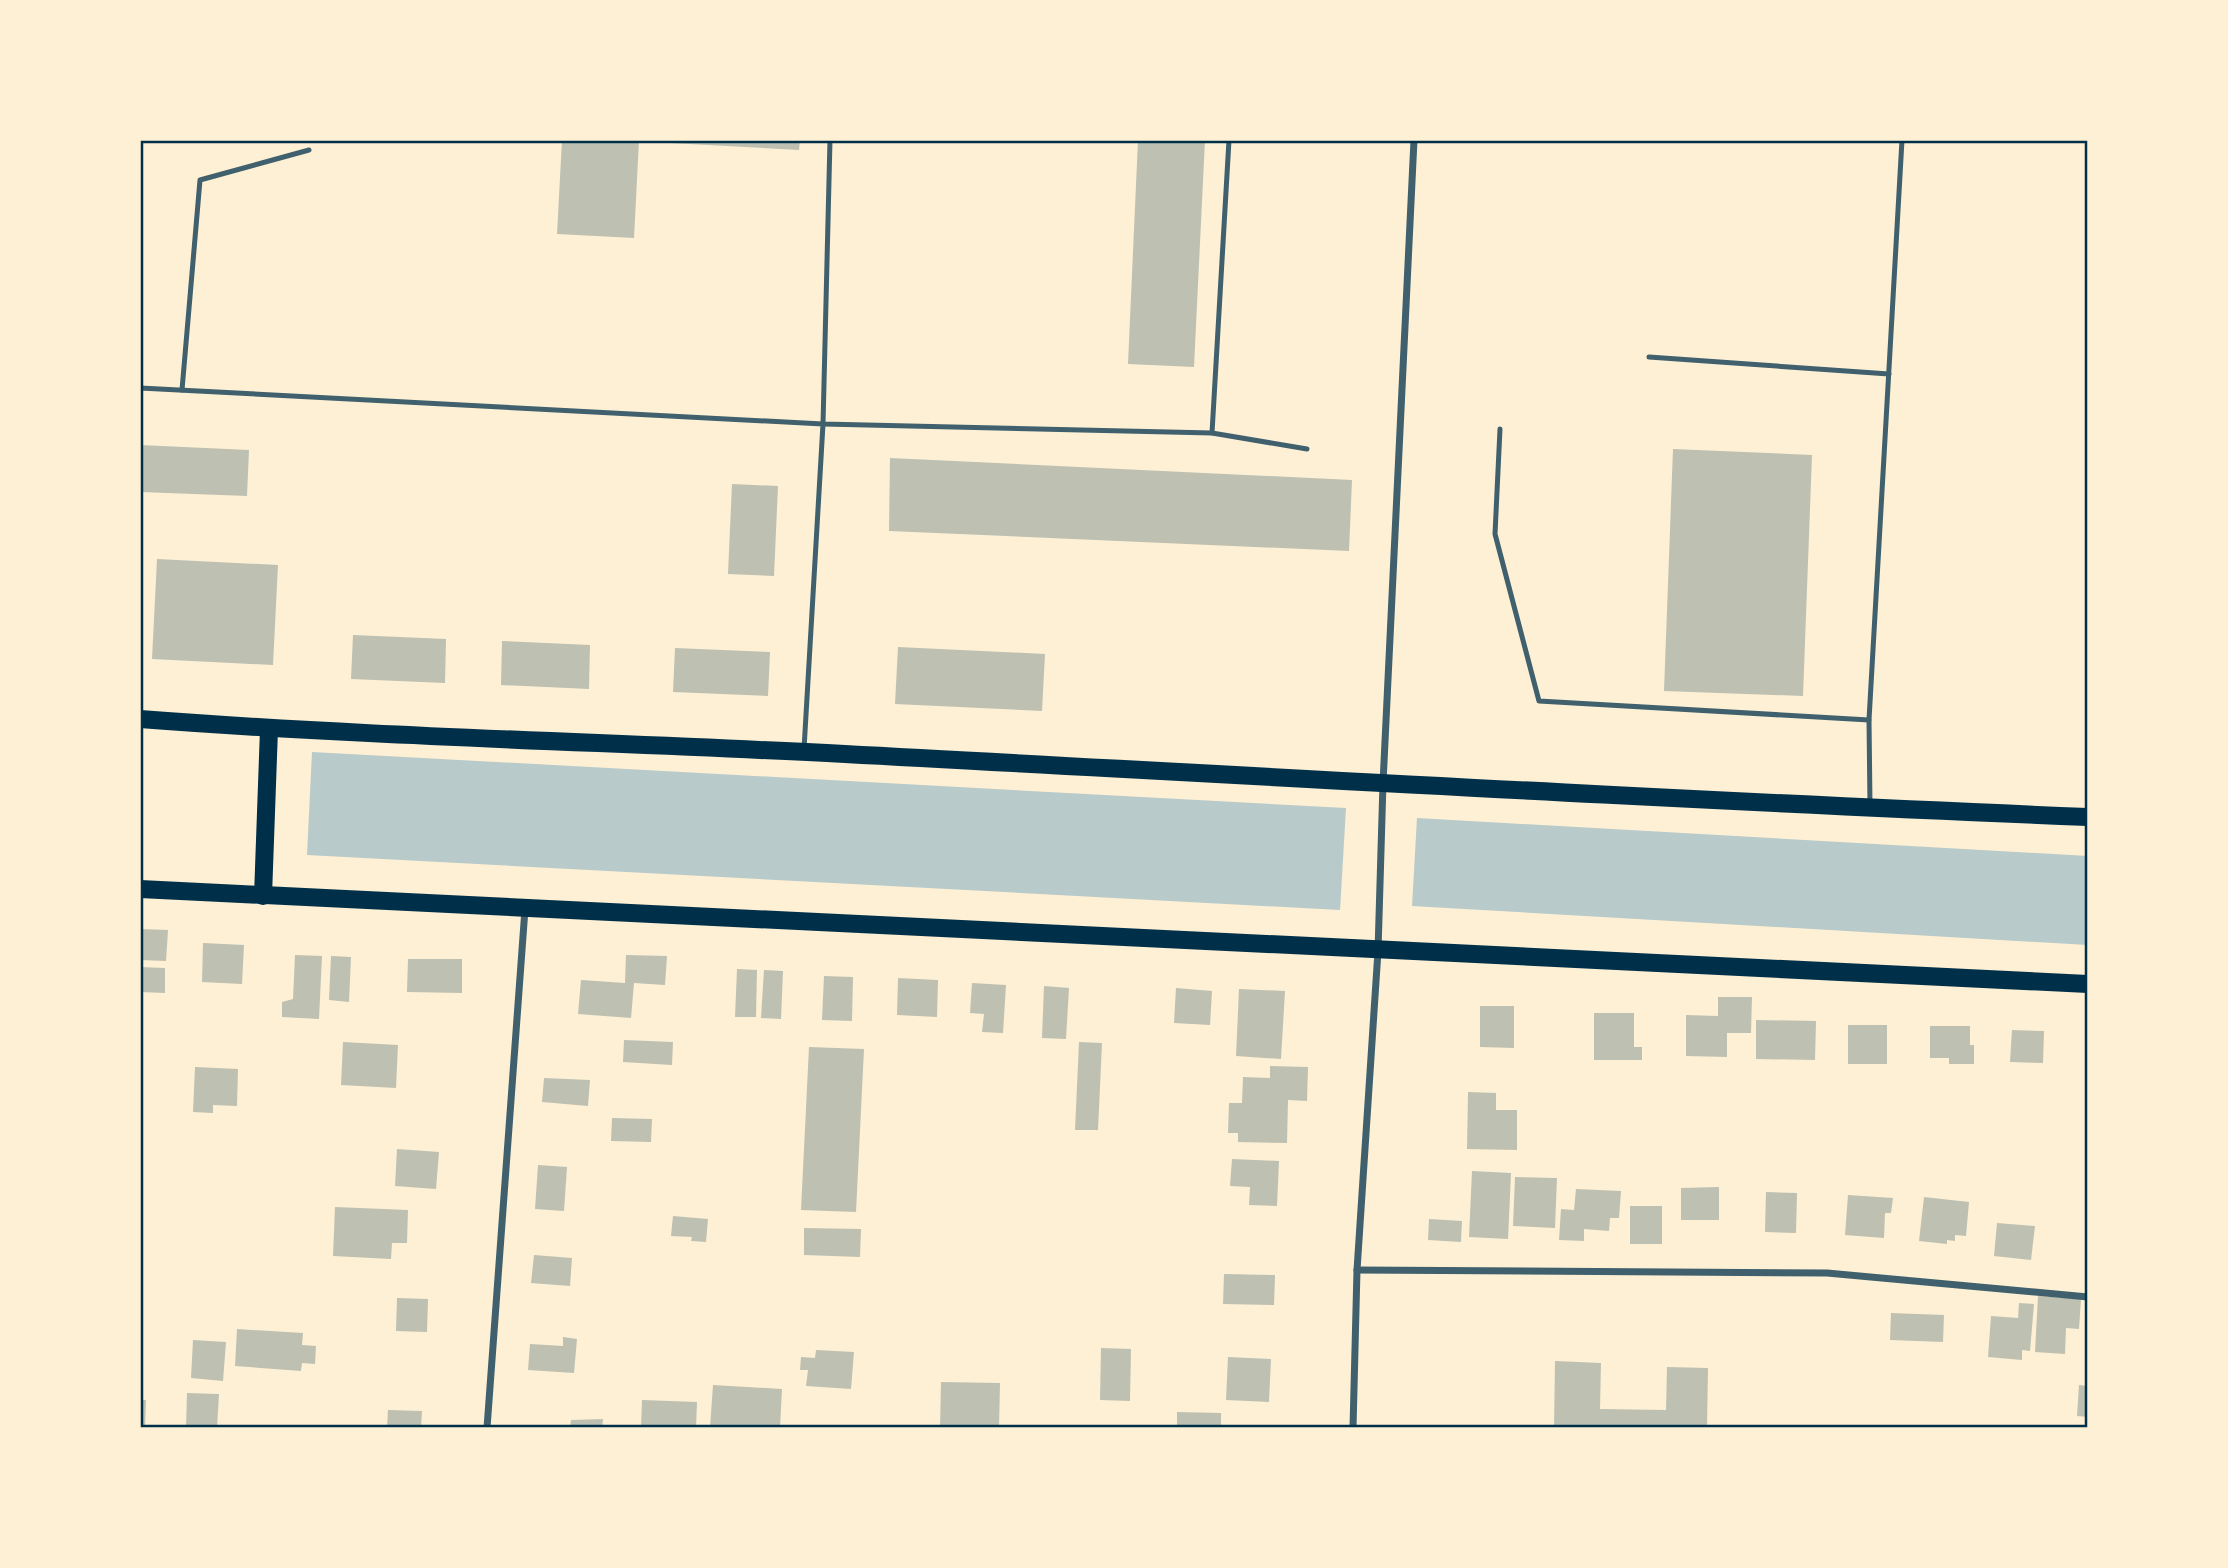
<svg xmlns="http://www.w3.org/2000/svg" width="2228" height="1568" viewBox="0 0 2228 1568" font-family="'Fira Sans',sans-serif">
<rect width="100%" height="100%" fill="#fdf0d5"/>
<g fill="#b9caca">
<polygon points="312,752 1346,808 1340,910 307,855"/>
<polygon points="1417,818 2088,856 2088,945 1412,906"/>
</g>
<g fill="#bec0b2">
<polygon points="562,140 639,140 634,238 557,234"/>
<polygon points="651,140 800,140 799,150 651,142"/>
<polygon points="1138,140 1205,140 1194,367 1128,364"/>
<polygon points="140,445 249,450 247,496 140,492"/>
<polygon points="1673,449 1812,455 1803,696 1664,691"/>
<polygon points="890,458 1352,480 1349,551 889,531"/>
<polygon points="732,484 778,486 774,576 728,574"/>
<polygon points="157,559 278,565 273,665 152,659"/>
<polygon points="353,635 446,639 445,683 351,679"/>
<polygon points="502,641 590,645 589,689 501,685"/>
<polygon points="898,647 1045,654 1042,711 895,704"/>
<polygon points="675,648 770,652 768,696 673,692"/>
<polygon points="140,929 168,930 166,961 140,960"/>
<polygon points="203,943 244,945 242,984 202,982"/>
<polygon points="295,955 322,956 319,1019 282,1017 282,1002 293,999"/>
<polygon points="626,955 667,956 665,985 634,983 631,1018 578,1014 581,980 625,983"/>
<polygon points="331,956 351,957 349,1002 329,1000"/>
<polygon points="408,959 462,959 462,993 407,992"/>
<polygon points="140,967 165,968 165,993 140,992"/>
<polygon points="737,969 757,970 756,1017 735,1017"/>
<polygon points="764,970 783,971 781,1019 761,1018"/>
<polygon points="824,976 853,977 852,1021 822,1020"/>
<polygon points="898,978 938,980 937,1017 897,1015"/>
<polygon points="972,983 1006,985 1003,1033 982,1032 984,1014 970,1013"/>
<polygon points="1044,986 1069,988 1066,1039 1042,1038"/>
<polygon points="1176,988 1212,991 1210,1025 1174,1023"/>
<polygon points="1239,989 1285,991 1281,1059 1236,1056"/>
<polygon points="1718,997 1752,997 1751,1033 1727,1033 1727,1057 1686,1056 1686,1015 1718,1016"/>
<polygon points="1480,1006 1514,1006 1514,1048 1480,1047"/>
<polygon points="1594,1013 1634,1013 1634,1047 1642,1047 1642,1060 1594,1060"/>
<polygon points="1756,1020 1816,1021 1815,1060 1756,1059"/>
<rect x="1848" y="1025" width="39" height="39"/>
<polygon points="1930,1026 1970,1026 1970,1045 1974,1045 1974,1064 1949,1064 1949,1058 1930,1058"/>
<polygon points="2012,1030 2044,1031 2043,1063 2010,1062"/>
<polygon points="624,1040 673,1042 672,1065 623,1062"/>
<polygon points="343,1042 398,1045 396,1088 341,1085"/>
<polygon points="1079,1042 1102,1043 1098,1130 1075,1130"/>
<polygon points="809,1047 864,1049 856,1212 801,1210"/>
<polygon points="1270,1066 1308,1067 1307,1101 1288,1100 1287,1143 1238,1142 1238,1133 1228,1133 1229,1103 1242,1103 1243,1077 1270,1078"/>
<polygon points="195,1067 238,1069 237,1106 213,1105 213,1113 193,1112"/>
<polygon points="544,1078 590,1080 588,1106 542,1102"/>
<polygon points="1468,1092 1496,1093 1496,1110 1517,1110 1517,1150 1467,1149"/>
<polygon points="612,1118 652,1119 651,1142 611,1141"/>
<polygon points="397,1149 439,1152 436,1189 395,1186"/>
<polygon points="1232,1159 1279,1161 1277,1206 1249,1205 1250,1187 1230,1186"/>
<polygon points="538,1165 567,1167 564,1211 535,1209"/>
<polygon points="1472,1171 1511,1173 1508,1239 1469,1237"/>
<polygon points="1515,1177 1557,1178 1555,1228 1513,1226"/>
<polygon points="1719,1187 1719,1220 1681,1220 1681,1188"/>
<polygon points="1576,1189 1621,1191 1619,1218 1610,1218 1609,1231 1584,1229 1584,1241 1559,1240 1561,1209 1574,1210"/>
<polygon points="1766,1192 1797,1193 1796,1233 1765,1232"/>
<polygon points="1848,1195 1893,1198 1891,1213 1885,1213 1884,1238 1845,1235"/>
<polygon points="1924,1197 1969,1202 1966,1236 1955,1235 1955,1241 1947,1240 1947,1244 1919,1241"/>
<rect x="1630" y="1206" width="32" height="38"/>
<polygon points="335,1207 408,1210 407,1243 392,1243 391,1259 333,1256"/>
<polygon points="673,1216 708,1219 706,1242 691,1241 692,1237 671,1236"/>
<polygon points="1429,1219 1462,1221 1461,1242 1428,1240"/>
<polygon points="1997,1223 2035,1226 2031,1260 1994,1256"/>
<polygon points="804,1228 861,1229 860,1257 804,1255"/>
<polygon points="534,1255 572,1258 570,1286 531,1283"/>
<polygon points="1224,1274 1275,1275 1274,1305 1223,1304"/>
<polygon points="2038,1296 2081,1299 2079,1329 2066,1328 2065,1354 2035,1352"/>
<polygon points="397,1298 428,1299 427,1332 396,1331"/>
<polygon points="2019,1303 2034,1304 2030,1351 2022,1350 2022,1360 1988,1357 1991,1316 2018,1318"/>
<polygon points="1891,1313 1944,1315 1943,1342 1890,1340"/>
<polygon points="237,1329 303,1333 302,1345 316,1346 315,1364 302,1363 301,1371 235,1366"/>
<polygon points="563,1337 577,1339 574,1373 528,1370 530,1344 563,1346"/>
<polygon points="193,1340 226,1342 223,1381 191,1378"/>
<polygon points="1101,1348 1131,1349 1130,1401 1100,1400"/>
<polygon points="816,1350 854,1352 851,1389 806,1386 808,1370 800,1370 801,1357 815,1358"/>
<polygon points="1228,1357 1271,1359 1269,1402 1226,1400"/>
<polygon points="1555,1361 1601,1363 1600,1409 1666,1410 1667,1367 1708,1368 1707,1428 1554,1428"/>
<polygon points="941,1382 1000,1383 999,1428 940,1428"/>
<polygon points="713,1385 782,1389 780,1428 710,1428"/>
<polygon points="2079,1385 2088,1386 2088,1417 2077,1416"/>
<polygon points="187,1393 219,1394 217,1428 186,1428"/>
<polygon points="140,1400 146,1400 145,1428 140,1428"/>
<polygon points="642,1400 697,1402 696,1428 641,1428"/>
<polygon points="388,1410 422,1411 421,1428 387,1428"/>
<polygon points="1177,1412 1221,1413 1221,1428 1177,1428"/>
<polygon points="603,1419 602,1428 570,1428 571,1420"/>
</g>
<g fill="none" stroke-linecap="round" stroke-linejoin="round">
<g stroke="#3f606c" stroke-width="5">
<polyline points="830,140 823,424 1212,433 1307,449"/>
<polyline points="1649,357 1889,374"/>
<polyline points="140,388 823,424 804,749"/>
<polyline points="182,390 200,180 309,150"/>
<polyline points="1500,429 1495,534 1539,701 1869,720"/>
<polyline points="1212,433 1229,140"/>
<polyline points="1870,805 1869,720 1902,140"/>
</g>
<g stroke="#3f606c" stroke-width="7">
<polyline points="1357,1270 1827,1273 2088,1297"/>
<polyline points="487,1428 525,909"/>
<polyline points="1353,1428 1357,1270 1378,951 1383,783 1414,140"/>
</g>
<g stroke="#003049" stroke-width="18">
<path d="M140 719C375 737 610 742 845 754 1259 776 1673 800 2088 817"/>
<polyline points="140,889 2088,984"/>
<polyline points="263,896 269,729"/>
</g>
</g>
<rect width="2228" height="1568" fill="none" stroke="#fdf0d5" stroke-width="284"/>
<rect x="142" y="142" width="1944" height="1284" fill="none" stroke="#003049" stroke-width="2.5"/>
</svg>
